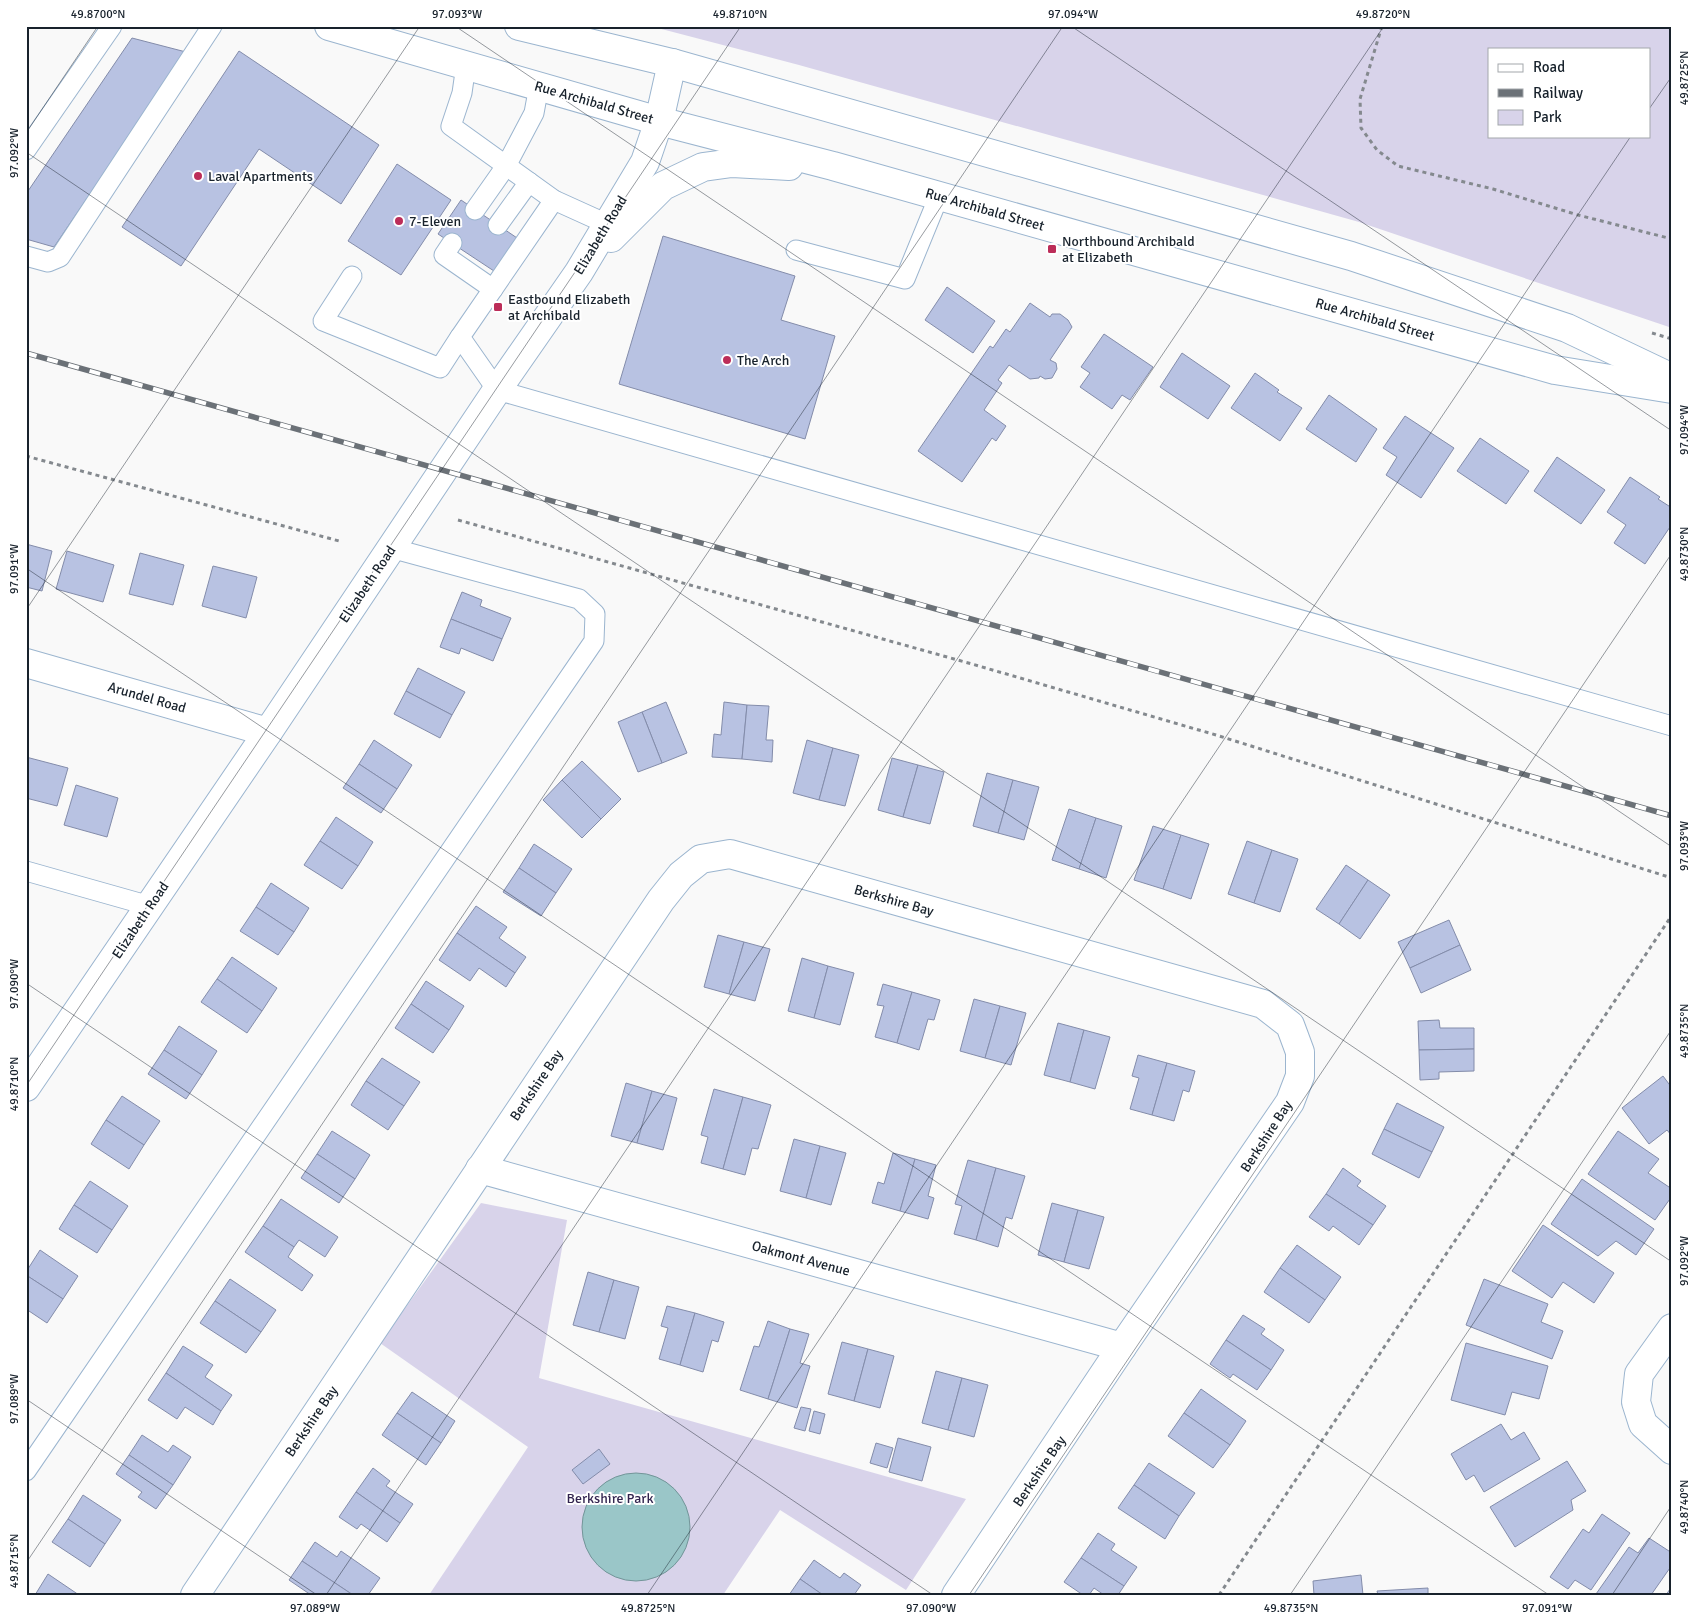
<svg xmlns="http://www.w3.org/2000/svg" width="1698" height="1621" viewBox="0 0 1698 1621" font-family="Signika,sans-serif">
<rect width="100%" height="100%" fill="#f9f9f9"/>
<g fill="#d8d3ea" fill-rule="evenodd">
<path d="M650 26H1672V328L1359 222 799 65ZM1489 49H1649V136H1489Z"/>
<polygon points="481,1203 567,1220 539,1378 966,1499 906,1590 780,1510 723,1595 429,1595 528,1447 380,1343"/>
</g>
<circle fill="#9ac6c8" stroke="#739599" cx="636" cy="1527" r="54"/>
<g fill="#b8c2e2" stroke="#838caa">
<polygon points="132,38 186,52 54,247 26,239 26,194"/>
<polygon points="239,51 379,145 341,204 259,149 181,266 122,227"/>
<polygon points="397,164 451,200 401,275 348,241"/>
<polygon points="461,200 523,242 500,275 438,234"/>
<polygon points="663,236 795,276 781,320 835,336 805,439 619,384"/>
<polygon points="947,287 995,321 973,353 925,320"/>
<polygon points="1030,303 1050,317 1052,314 1060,314 1068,320 1072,327 1050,360 1056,363 1057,369 1052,378 1045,379 1040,376 1039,378 1030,379 1009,365 998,380 1002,383 984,410 1006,426 996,441 992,438 962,482 918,451 990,346 993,348 1006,329 1010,332"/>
<polygon points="1104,334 1153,367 1130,400 1122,395 1112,409 1080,387 1090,373 1081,367"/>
<polygon points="1182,353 1230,386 1208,419 1160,387"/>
<polygon points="1255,373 1279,390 1277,392 1302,408 1280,441 1231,408"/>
<polygon points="1329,395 1377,429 1356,462 1306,429"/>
<polygon points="1405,416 1454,448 1421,498 1386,475 1397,457 1383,448"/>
<polygon points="1480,438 1529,471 1506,504 1457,471"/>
<polygon points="1557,457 1605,490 1581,524 1534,491"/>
<polygon points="1630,477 1660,497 1658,499 1672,508 1672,524 1645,564 1614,543 1626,525 1607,512"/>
<polygon points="26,544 52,551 42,591 26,587"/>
<polygon points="67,551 114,565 103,602 56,589"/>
<polygon points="140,553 184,565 173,605 129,594"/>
<polygon points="213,566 257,577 246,618 202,606"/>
<polygon points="462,592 482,600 480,606 511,618 502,639 451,619"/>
<polygon points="451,619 502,639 493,661 461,648 459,654 440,647"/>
<polygon points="418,668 465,692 452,715 406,691"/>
<polygon points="406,691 452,715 440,738 394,714"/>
<polygon points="666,702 687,753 662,763 642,712"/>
<polygon points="724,702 747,705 742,759 712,757 714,734 721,735"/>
<polygon points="747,705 769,706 766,740 773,740 772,762 742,759"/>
<polygon points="642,712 662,763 638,772 618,722"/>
<polygon points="374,740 412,765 397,789 359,764"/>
<polygon points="807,740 833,748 819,800 793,793"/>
<polygon points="833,748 859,755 845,806 819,800"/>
<polygon points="26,757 68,768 57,806 26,798"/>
<polygon points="892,758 918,765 903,817 878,810"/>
<polygon points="582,761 621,799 601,819 562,780"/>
<polygon points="359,764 397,789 381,813 343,788"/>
<polygon points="918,765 944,772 930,824 903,817"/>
<polygon points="987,773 1013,780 998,833 973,826"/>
<polygon points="562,780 601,819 582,838 543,800"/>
<polygon points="1013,780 1039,787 1024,840 998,833"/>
<polygon points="76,785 118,798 107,837 64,825"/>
<polygon points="1069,809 1096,818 1079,869 1052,860"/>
<polygon points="336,817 373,842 358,866 320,841"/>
<polygon points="1096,818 1122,826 1106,878 1079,869"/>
<polygon points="1153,826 1181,835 1163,889 1134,880"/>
<polygon points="1181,835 1209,844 1191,899 1163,889"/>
<polygon points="320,841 358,866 342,889 304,865"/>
<polygon points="1247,841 1272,850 1254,903 1228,894"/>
<polygon points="534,844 572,869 556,893 519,868"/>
<polygon points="1272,850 1298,859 1280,912 1254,903"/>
<polygon points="1346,865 1368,880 1339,924 1316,909"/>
<polygon points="519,868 556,893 541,916 503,892"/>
<polygon points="1368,880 1390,895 1360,939 1339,924"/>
<polygon points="271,883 309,908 294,932 256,907"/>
<polygon points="476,906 507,927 499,938 526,957 515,973 457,933"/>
<polygon points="256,907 294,932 278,955 240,931"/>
<polygon points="1449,920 1460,945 1410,968 1398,942"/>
<polygon points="457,933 515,973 506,987 479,968 470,981 439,960"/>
<polygon points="718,935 744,942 729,994 704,987"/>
<polygon points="744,942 770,949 755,1001 729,994"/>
<polygon points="1460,945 1471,970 1421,993 1410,968"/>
<polygon points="232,957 277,988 262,1011 217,979"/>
<polygon points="802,958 828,966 814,1018 788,1011"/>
<polygon points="828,966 854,973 840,1025 814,1018"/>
<polygon points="217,979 262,1011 247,1033 201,1002"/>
<polygon points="426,981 464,1006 449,1030 411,1004"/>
<polygon points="883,984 912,992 897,1043 875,1037 884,1006 877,1005"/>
<polygon points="912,992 940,1000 934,1020 928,1019 919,1050 897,1043"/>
<polygon points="974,999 1000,1006 985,1058 960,1051"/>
<polygon points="411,1004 449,1030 433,1053 395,1028"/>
<polygon points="1000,1006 1026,1013 1011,1065 985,1058"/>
<polygon points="1439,1020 1440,1028 1474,1028 1474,1049 1419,1050 1418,1021"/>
<polygon points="1058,1023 1084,1030 1070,1082 1044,1075"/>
<polygon points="179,1026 217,1051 202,1075 164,1050"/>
<polygon points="1084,1030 1110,1037 1095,1089 1070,1082"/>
<polygon points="1474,1049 1474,1071 1439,1072 1439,1079 1420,1080 1419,1050"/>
<polygon points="164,1050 202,1075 186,1099 148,1074"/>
<polygon points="1138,1055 1167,1063 1152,1115 1130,1109 1139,1078 1132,1076"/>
<polygon points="382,1058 420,1082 404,1106 366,1081"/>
<polygon points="1167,1063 1195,1071 1189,1092 1183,1090 1174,1121 1152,1115"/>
<polygon points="1663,1076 1672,1088 1672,1136 1667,1130 1649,1144 1622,1108"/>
<polygon points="366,1081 404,1106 388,1130 351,1105"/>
<polygon points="626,1083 652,1091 637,1143 611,1136"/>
<polygon points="714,1089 743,1097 723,1169 701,1163 708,1137 701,1135"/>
<polygon points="652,1091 677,1098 663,1150 637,1143"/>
<polygon points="122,1096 160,1121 144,1145 106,1120"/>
<polygon points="743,1097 771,1105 758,1149 752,1148 745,1175 723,1169"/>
<polygon points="1397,1103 1444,1127 1432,1152 1384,1129"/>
<polygon points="106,1120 144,1145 129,1169 91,1144"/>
<polygon points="1384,1129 1432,1152 1419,1178 1372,1154"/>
<polygon points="332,1131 370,1155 355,1179 317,1154"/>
<polygon points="1618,1131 1659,1159 1648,1173 1672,1189 1672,1196 1655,1220 1588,1174"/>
<polygon points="794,1139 820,1146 806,1198 780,1191"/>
<polygon points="820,1146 846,1153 831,1205 806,1198"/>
<polygon points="893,1153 915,1159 900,1211 872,1203 878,1182 884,1184"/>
<polygon points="317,1154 355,1179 339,1203 301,1178"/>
<polygon points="915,1159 936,1165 928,1196 934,1198 928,1219 900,1211"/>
<polygon points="968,1160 996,1168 976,1240 954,1234 962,1206 955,1204"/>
<polygon points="996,1168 1025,1176 1012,1219 1006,1217 998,1247 976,1240"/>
<polygon points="1343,1168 1361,1181 1357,1186 1386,1206 1373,1225 1326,1194"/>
<polygon points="1582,1179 1654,1229 1636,1255 1616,1241 1598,1256 1551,1224"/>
<polygon points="90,1181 128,1206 112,1230 74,1205"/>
<polygon points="1326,1194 1373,1225 1359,1245 1333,1226 1329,1231 1309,1217"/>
<polygon points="281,1199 338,1237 325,1257 299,1240 294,1247 263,1226"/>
<polygon points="1052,1203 1078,1210 1064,1262 1038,1255"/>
<polygon points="74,1205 112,1230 97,1253 59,1229"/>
<polygon points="1078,1210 1104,1217 1089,1269 1064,1262"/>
<polygon points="1543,1225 1614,1273 1594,1303 1563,1282 1552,1298 1512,1271"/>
<polygon points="263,1226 294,1247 288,1257 313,1275 302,1291 245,1252"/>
<polygon points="1297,1245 1341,1277 1325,1300 1280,1268"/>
<polygon points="40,1250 78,1276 63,1299 26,1275 26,1272"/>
<polygon points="1280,1268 1325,1300 1309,1323 1264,1292"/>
<polygon points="588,1272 614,1280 599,1332 573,1325"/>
<polygon points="26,1275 63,1299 47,1323 26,1309"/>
<polygon points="230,1279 276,1310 261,1332 215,1301"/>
<polygon points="1484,1279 1548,1304 1541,1322 1563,1331 1552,1359 1466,1325"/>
<polygon points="614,1280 639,1287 625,1339 599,1332"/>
<polygon points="215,1301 261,1332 246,1353 200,1323"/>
<polygon points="667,1306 695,1313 680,1365 659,1359 668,1328 661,1326"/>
<polygon points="695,1313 724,1322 718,1342 712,1340 703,1372 680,1365"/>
<polygon points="1243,1315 1265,1329 1261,1334 1284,1350 1271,1370 1226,1340"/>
<polygon points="768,1321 790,1329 768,1399 740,1390 754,1346 759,1347"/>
<polygon points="790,1329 809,1334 800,1363 810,1366 797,1408 768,1399"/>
<polygon points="1226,1340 1271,1370 1257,1390 1233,1374 1230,1378 1210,1364"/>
<polygon points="842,1342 868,1349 854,1401 828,1394"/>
<polygon points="1466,1343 1548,1366 1539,1399 1512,1392 1505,1415 1451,1400"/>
<polygon points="183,1346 213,1365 205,1377 232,1395 221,1411 166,1373"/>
<polygon points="868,1349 894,1356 880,1408 854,1401"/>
<polygon points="936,1371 962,1378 948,1430 922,1423"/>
<polygon points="166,1373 221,1411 213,1425 185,1407 177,1419 148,1400"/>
<polygon points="962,1378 988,1385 974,1437 948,1430"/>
<polygon points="1201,1389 1246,1421 1230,1445 1184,1413"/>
<polygon points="412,1392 455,1421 441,1443 397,1413"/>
<polygon points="801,1407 811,1409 805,1431 794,1428"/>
<polygon points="814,1411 825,1414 820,1434 809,1431"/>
<polygon points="397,1413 441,1443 426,1465 382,1435"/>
<polygon points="1184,1413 1230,1445 1213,1468 1168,1436"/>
<polygon points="1501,1424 1511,1440 1524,1432 1540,1459 1484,1492 1474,1475 1466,1480 1451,1454"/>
<polygon points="142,1435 168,1452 173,1445 191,1457 173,1485 129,1455"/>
<polygon points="898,1438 931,1447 922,1481 889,1472"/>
<polygon points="876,1443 893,1448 887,1468 870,1463"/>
<polygon points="599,1449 610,1464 583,1484 572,1470"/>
<polygon points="129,1455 173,1485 156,1509 138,1497 142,1492 116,1474"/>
<polygon points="1567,1461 1586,1491 1571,1500 1573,1510 1515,1547 1490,1507"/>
<polygon points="1149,1463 1195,1493 1179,1516 1134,1485"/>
<polygon points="373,1468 390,1481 386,1486 413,1504 400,1523 356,1492"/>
<polygon points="1134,1485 1179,1516 1165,1539 1118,1508"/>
<polygon points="356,1492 400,1523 387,1542 361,1524 357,1529 339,1517"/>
<polygon points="83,1495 121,1520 105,1544 68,1519"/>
<polygon points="1602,1514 1630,1533 1591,1590 1575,1580 1568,1589 1550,1577 1583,1529 1589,1533"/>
<polygon points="68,1519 105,1544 90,1567 52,1542"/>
<polygon points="1098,1533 1115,1544 1111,1550 1137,1567 1124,1586 1081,1558"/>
<polygon points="1649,1538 1672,1553 1672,1565 1651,1595 1596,1594 1629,1547 1638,1553"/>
<polygon points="315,1542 337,1557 341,1551 380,1578 368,1595 353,1595 302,1561"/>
<polygon points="1081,1558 1124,1586 1118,1595 1104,1595 1094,1588 1089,1595 1083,1595 1064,1582"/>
<polygon points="814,1560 840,1578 844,1573 861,1585 854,1595 823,1595 800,1579"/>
<polygon points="302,1561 353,1595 311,1595 289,1580"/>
<polygon points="48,1574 79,1595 35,1595"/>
<polygon points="1361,1575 1363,1595 1314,1595 1313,1581"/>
<polygon points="800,1579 823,1595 789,1595"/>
<polygon points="1672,1586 1672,1595 1666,1595"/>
<polygon points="1428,1588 1428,1595 1378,1595 1377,1591"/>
</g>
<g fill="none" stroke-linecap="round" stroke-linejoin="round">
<g stroke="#9bb5cf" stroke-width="21">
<g id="lane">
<polyline points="466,65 462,93 451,126 554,200 607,224"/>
<polyline points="26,150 112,26"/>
<polyline points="554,200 460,337 497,390 1672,726"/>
<polyline points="475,210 506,166 534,113 539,86"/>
<polyline points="498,225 529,182"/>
<polyline points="452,243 444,255 493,289"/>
<polyline points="796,250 905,279 939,196"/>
<polyline points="26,256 48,262 60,257 212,26"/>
<polyline points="352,276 323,321 440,368 460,337"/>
<polyline points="26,871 150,906"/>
<polyline points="26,1471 594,641 595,614 579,599 391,548"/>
</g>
</g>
<g stroke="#9bb5cf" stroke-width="30">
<g id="street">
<polyline points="26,663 268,732"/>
<polyline points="480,1169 1122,1347"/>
<polyline points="1672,1328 1639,1374 1636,1402 1643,1424 1672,1450"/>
<polyline points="195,1595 661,900 681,875 701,859 730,854 1263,1004 1290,1025 1300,1052 1300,1076 1290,1102 1122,1347 956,1595"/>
</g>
</g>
<g stroke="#9bb5cf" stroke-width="30">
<g id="secondary">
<polyline points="329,26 659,121 833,166 1555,370 1672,389"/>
<polyline points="519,26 672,63 1351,256 1567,328 1672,378"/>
<polyline points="611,238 663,186 703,167 732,163 789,166"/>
<polyline points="26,1087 268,732 497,390 579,272 645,162 659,121 672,63"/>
</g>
</g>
<g stroke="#84898e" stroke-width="3" stroke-dasharray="4 4" stroke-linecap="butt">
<polyline points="1382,26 1360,99 1361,128 1377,150 1398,166 1493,189 1578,215 1672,239"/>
<polyline points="1652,333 1672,339"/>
<polyline points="26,456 339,541"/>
<polyline points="458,520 972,664 1216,735 1672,878"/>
<polyline points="1219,1595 1672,915"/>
</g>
<use href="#lane" stroke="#fff" stroke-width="19"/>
<use href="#street" stroke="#fff" stroke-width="28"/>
<use href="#secondary" stroke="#fff" stroke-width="28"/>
<g stroke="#6b7177" stroke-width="5.5">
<polyline id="rail" points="26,353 1672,816"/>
</g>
<use href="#rail" stroke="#fff" stroke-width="4" stroke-dasharray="11" stroke-linecap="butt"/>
</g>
<path fill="none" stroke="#18222c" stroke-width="1" stroke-opacity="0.45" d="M455 26 1672 847M1071 26 1672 431M1649 109 1672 76M26 133 98 26M26 152 1672 1262M26 568 1549 1595M26 610 420 26M26 983 933 1595M26 1086 741 26M26 1399 317 1595M26 1563 1063 26M326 1595 1384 26M647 1595 1631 136M969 1595 1672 553M1290 1595 1672 1029M1612 1595 1672 1505"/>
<g fill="#bc2d59" stroke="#fff" stroke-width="2">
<circle cx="198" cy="176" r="5"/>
<circle cx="399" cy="221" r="5"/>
<rect x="1047" y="244" width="10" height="10" rx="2.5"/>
<rect x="493" y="302" width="10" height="10" rx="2.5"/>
<circle cx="727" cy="360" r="5"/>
</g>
<g text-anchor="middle" stroke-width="4" stroke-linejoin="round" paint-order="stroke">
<g font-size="14" fill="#18222c" stroke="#fff">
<text transform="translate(594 102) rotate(16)" y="5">Rue Archibald Street</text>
<text transform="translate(985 209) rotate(16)" y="5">Rue Archibald Street</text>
<text transform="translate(600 235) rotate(-59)" y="5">Elizabeth Road</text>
<text transform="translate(1375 319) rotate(16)" y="5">Rue Archibald Street</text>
<text transform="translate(367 584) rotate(-56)" y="5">Elizabeth Road</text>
<text transform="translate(147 697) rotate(16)" y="5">Arundel Road</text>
<text transform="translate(894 900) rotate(16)" y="5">Berkshire Bay</text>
<text transform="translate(140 920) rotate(-56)" y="5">Elizabeth Road</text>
<text transform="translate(536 1085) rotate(-56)" y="5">Berkshire Bay</text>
<text transform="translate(1266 1136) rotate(-57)" y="5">Berkshire Bay</text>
<text transform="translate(801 1258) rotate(15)" y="5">Oakmont Avenue</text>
<text transform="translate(311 1421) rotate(-56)" y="5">Berkshire Bay</text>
<text transform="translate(1039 1471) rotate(-56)" y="5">Berkshire Bay</text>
</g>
<g font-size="14" fill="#18222c" stroke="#fff" text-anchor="start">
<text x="208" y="181">Laval Apartments</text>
<text x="409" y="226">7-Eleven</text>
<text x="1062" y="246">Northbound Archibald<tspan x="1062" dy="16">at Elizabeth</tspan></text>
<text x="508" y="304">Eastbound Elizabeth<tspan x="508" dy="16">at Archibald</tspan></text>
<text x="737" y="365">The Arch</text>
</g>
<g font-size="14" fill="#32244f" stroke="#fff">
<text x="610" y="1503">Berkshire Park</text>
</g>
</g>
<rect width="1698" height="1621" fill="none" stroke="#ffffff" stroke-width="55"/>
<rect x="1488" y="48" width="162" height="90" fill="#ffffff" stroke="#a3a7ab"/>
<rect x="1498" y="64" width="25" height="8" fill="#ffffff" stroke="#a3a7ab"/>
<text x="1533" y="72" font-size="15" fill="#18222c">Road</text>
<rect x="1498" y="89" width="25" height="8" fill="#6b7177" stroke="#a3a7ab"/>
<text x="1533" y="98" font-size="15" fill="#18222c">Railway</text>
<rect x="1498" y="110" width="25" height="15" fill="#d8d3ea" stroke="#a3a7ab"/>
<text x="1533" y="122" font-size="15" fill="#18222c">Park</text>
<rect x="28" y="28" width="1642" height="1566" fill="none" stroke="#18222c" stroke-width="2"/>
<g font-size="12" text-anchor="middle" fill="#18222c">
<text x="98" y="18">49.8700°N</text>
<text x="457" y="18">97.093°W</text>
<text x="740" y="18">49.8710°N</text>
<text x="1073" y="18">97.094°W</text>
<text x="1383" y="18">49.8720°N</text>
<text transform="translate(1684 78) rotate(-90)" y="4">49.8725°N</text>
<text transform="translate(14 153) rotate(-90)" y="4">97.092°W</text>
<text transform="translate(1684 430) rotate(-90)" y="4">97.094°W</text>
<text transform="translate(1684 554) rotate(-90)" y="4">49.8730°N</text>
<text transform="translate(14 569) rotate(-90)" y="4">97.091°W</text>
<text transform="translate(1684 846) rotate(-90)" y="4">97.093°W</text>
<text transform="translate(14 984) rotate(-90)" y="4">97.090°W</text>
<text transform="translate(1684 1031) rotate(-90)" y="4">49.8735°N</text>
<text transform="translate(14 1084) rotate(-90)" y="4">49.8710°N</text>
<text transform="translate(1684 1261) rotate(-90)" y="4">97.092°W</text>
<text transform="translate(14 1399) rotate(-90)" y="4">97.089°W</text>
<text transform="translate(1684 1507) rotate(-90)" y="4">49.8740°N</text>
<text transform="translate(14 1561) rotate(-90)" y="4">49.8715°N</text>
<text x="315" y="1612">97.089°W</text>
<text x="648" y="1612">49.8725°N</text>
<text x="931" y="1612">97.090°W</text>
<text x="1291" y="1612">49.8735°N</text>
<text x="1547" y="1612">97.091°W</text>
</g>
</svg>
